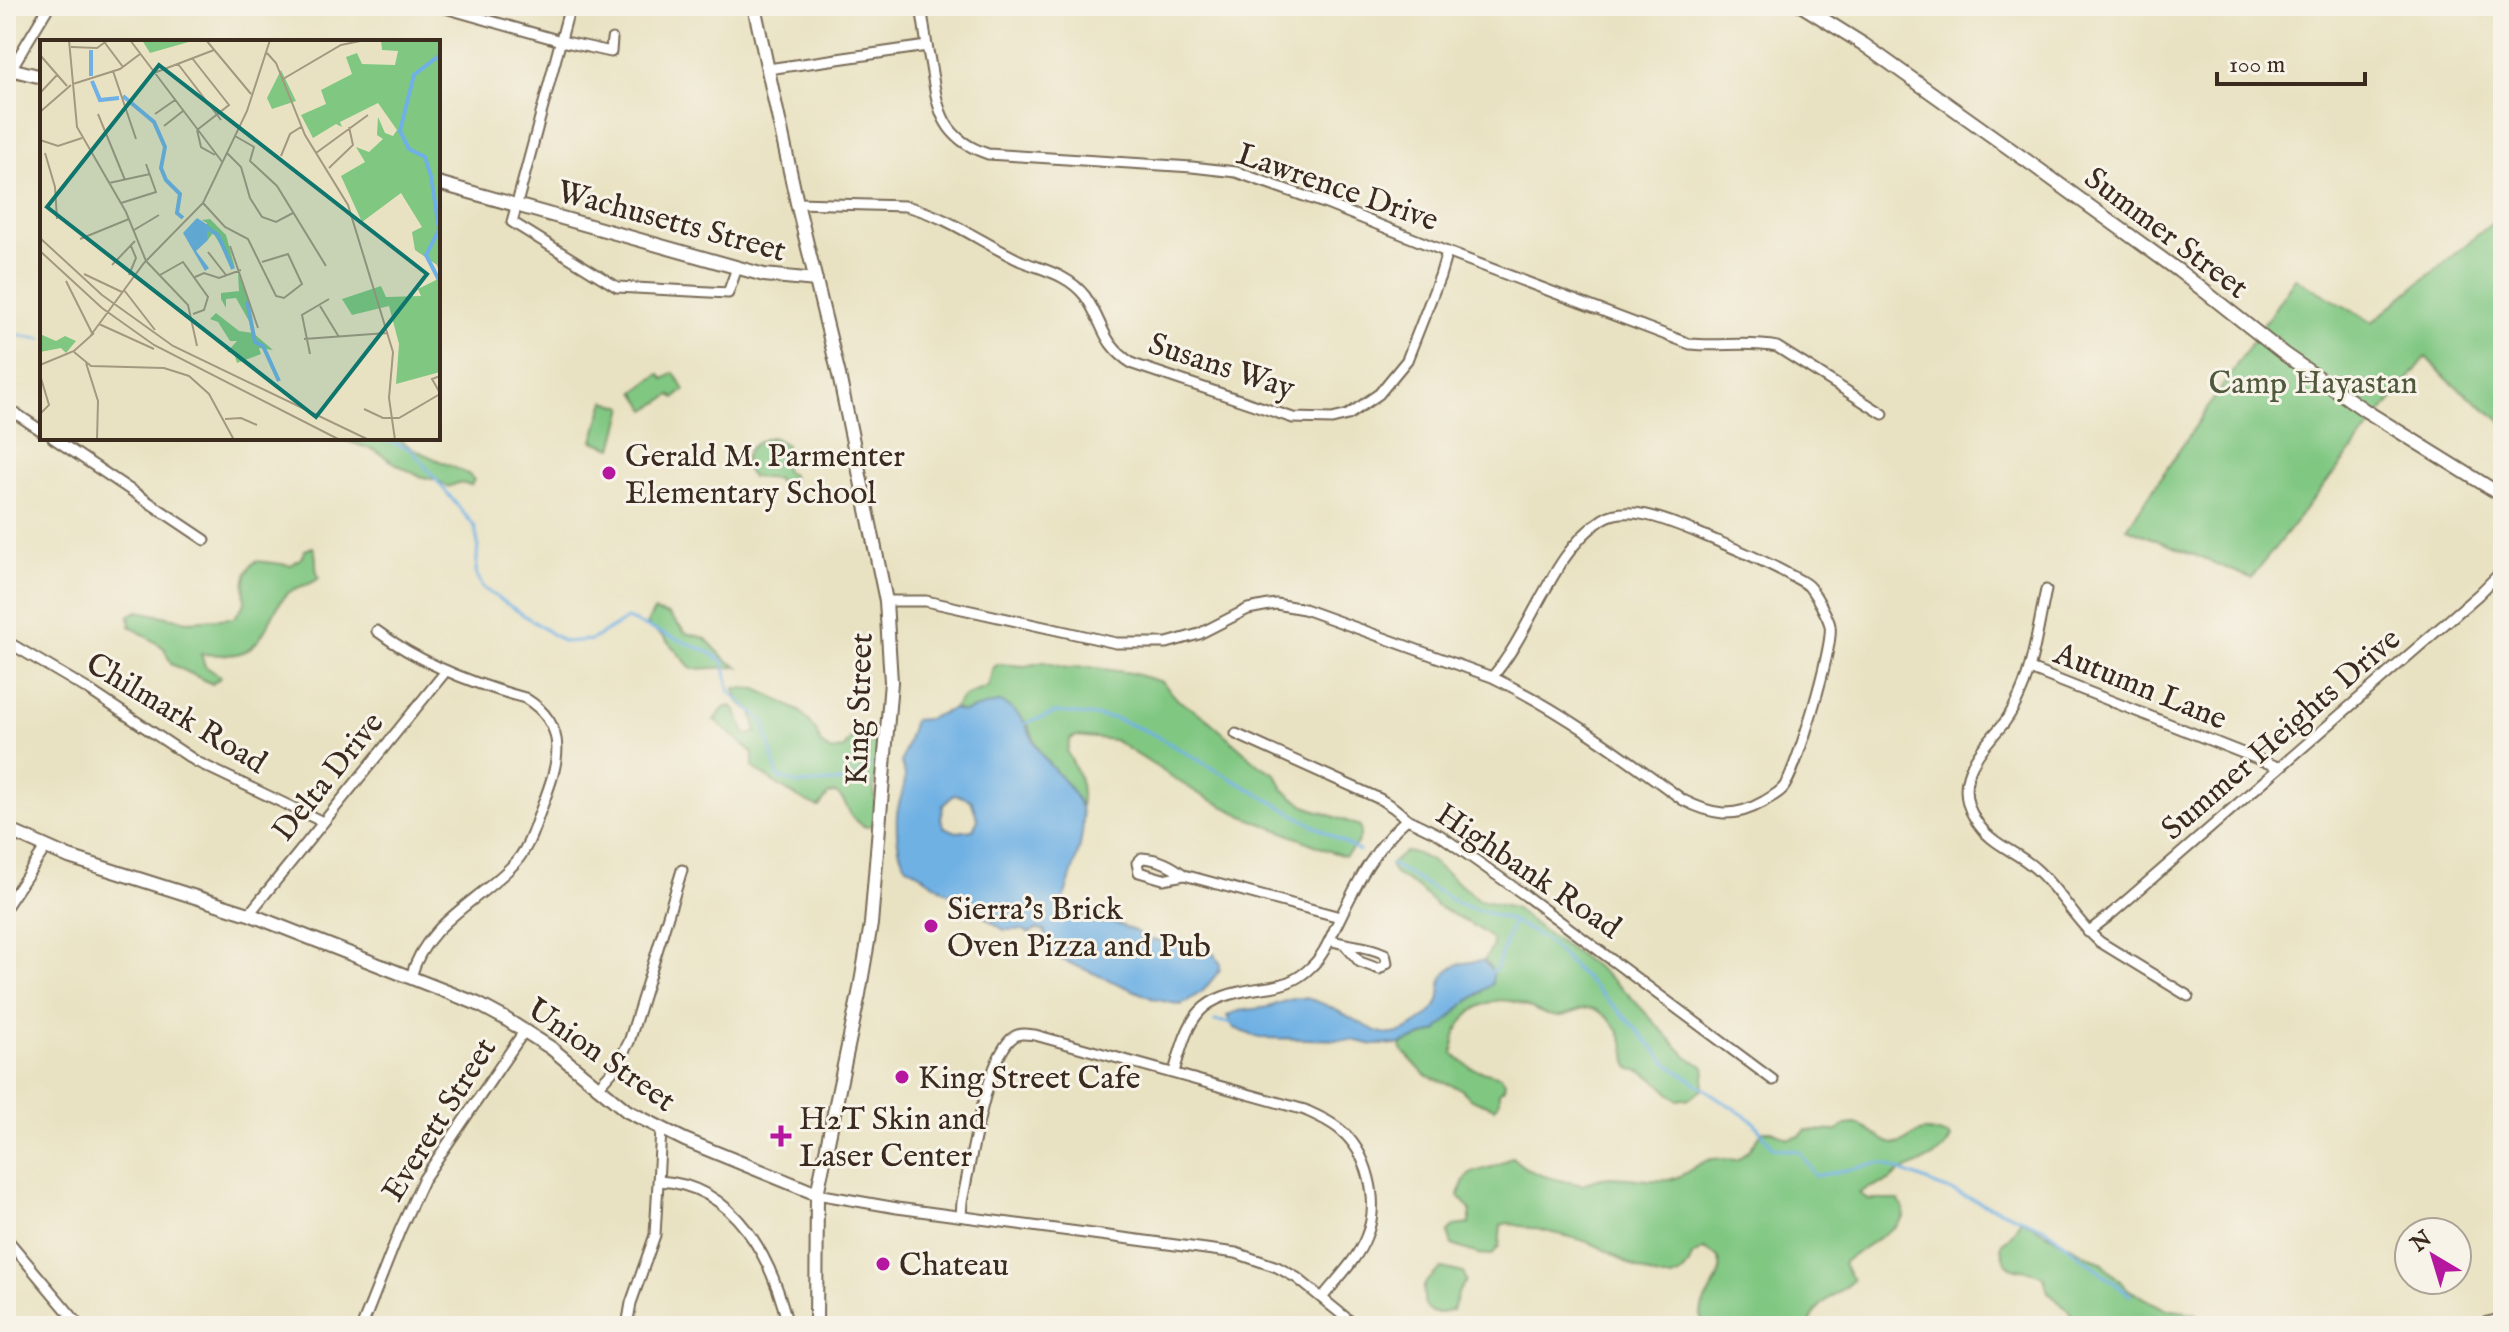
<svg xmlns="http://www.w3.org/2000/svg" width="2509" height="1332" viewBox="0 0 2509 1332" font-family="'IM FELL English',serif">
<rect width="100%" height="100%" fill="#f7f3e8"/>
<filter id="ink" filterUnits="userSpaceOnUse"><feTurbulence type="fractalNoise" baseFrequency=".0125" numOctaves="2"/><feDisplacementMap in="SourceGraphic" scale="16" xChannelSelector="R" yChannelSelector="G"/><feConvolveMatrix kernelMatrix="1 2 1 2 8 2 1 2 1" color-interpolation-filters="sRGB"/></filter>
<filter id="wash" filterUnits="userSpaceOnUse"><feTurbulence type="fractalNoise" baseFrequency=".006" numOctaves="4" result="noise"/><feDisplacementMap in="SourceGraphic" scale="32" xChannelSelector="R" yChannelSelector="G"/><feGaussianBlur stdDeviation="1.8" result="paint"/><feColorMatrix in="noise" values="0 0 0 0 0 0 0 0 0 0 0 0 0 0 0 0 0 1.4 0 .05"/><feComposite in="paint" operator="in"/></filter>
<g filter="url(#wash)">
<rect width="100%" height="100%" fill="#e9e2c2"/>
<g fill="#80c782" stroke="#5e7850" stroke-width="2">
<polygon points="2503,214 2503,422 2449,381 2426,357 2251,578 2127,528 2295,278 2372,322"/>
<polygon points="674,373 685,390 675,398 671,395 647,410 635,392 659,374 664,379"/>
<polygon points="605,401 624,407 613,448 593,441"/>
<path d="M772 437 786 445 785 471 792 475V483L785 487 781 486 777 479 752 477C735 459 751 441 772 437Z"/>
<polygon points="338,438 398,438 411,448 468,474 474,480 471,485 458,483 448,487 436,480 419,476 398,465 374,450"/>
<path d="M313 547C319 558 313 567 319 578 309 587 295 585 286 595 269 613 266 645 240 653 229 657 213 654 201 654L205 666 221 677 212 684 171 664 164 648 130 626 129 615 138 611 188 621 234 618 245 603C244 587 242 572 256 561L291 565 301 558 305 550Z"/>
<polygon points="654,611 669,615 686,633 705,638 726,660 739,667 692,669 663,636 650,628 647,623"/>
<path d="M1044 662 1066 668 1089 667 1131 673 1162 682 1178 700 1205 717 1259 765 1276 774 1283 789 1305 806 1360 826C1363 839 1355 847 1345 856L1332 852 1241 815 1199 794 1114 740 1077 736 1070 739 1067 752C1077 770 1085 784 1081 806L1040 752 1027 723 1000 702 963 712 953 709 962 697 988 687 993 668 998 664 1025 666Z"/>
<path d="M735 688 757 689 801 712 816 731 821 744 830 751 843 749 861 725 871 727 878 738 879 760 874 786 876 818 874 824 866 827C843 815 852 805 836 793L829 794 819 807C810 807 762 775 753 767V753L714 720 724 708 731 706 735 709 745 734 750 735 757 732 752 712 738 701Z"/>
<path d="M1405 852 1415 853 1431 861 1479 900 1514 908 1539 928 1599 969 1628 994 1687 1057 1703 1066 1705 1070 1703 1089 1690 1098 1677 1100C1662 1088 1651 1071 1631 1069 1626 1063 1627 1060 1626 1052 1624 1037 1614 1021 1600 1012 1586 1002 1574 1015 1560 1016 1545 1018 1533 1007 1519 1003 1492 994 1465 1009 1455 1036 1453 1041 1454 1048 1453 1054L1471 1068 1501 1076 1505 1082 1504 1088 1499 1092V1102L1495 1108 1471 1099 1461 1089 1425 1075 1402 1050 1401 1044 1437 1031 1462 1006 1482 992 1491 968 1484 961 1493 946 1492 939 1476 927 1437 906 1418 888 1395 874 1390 865Z"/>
<path d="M1855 1124C1872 1126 1879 1143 1895 1144 1906 1145 1913 1132 1924 1131 1932 1130 1941 1134 1949 1136L1951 1138C1942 1159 1917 1162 1899 1173 1895 1175 1893 1179 1889 1181 1879 1186 1869 1186 1859 1193L1869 1200H1898L1903 1208 1904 1217 1896 1226 1845 1261 1843 1265 1853 1280C1835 1297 1818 1299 1809 1326H1703C1692 1299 1730 1282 1718 1257L1704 1249 1692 1256C1677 1309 1617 1251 1588 1242 1562 1234 1534 1229 1508 1223L1501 1225 1499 1246 1492 1255 1478 1254 1452 1245 1448 1233 1454 1226 1470 1224V1210L1459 1196C1464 1171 1471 1173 1492 1167 1499 1165 1506 1160 1512 1157 1531 1177 1557 1179 1583 1185 1611 1169 1636 1183 1668 1180 1685 1178 1698 1161 1712 1159 1720 1158 1729 1160 1737 1160L1749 1150 1763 1131H1772L1789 1139 1800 1136 1806 1130 1836 1131 1846 1125Z"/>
<path d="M2021 1219 2102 1263 2129 1290 2165 1309 2195 1313 2210 1326H2070L2071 1313 2048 1292 2044 1277C2026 1264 2003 1280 2001 1244L2009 1238Z"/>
<path d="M1442 1268 1464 1273 1466 1281 1459 1291 1453 1310C1441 1314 1425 1317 1424 1299 1424 1295 1423 1291 1424 1286 1427 1278 1436 1273 1442 1268Z"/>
</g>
<g fill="#6fb1e4" stroke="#556e81" stroke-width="2" fill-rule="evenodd">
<path d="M1000 702C1028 715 1027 733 1042 755 1053 771 1072 786 1080 805 1091 831 1068 881 1061 908L1071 918 1097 916 1137 932 1146 939 1194 946 1213 953 1220 963V970L1203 991 1181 1005 1154 999 1053 956 1046 946 1045 931 1037 929 1029 933 1023 930H1004L906 865C897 854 896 829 897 814 899 796 911 780 901 763L914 720 927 719 953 709 963 712ZM955 794 971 800 978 820 973 830 957 832 944 827 941 820 943 805Z"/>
<path d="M1484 961 1493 972 1492 984 1462 1006 1437 1031 1401 1044 1374 1045 1352 1040 1259 1038 1234 1028 1227 1016C1238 1008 1254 1010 1268 1007 1280 1004 1291 997 1303 998 1332 1001 1373 1037 1393 1034 1407 1032 1432 1016 1438 1003 1441 997 1440 992 1441 985 1444 963 1465 962 1484 961Z"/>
</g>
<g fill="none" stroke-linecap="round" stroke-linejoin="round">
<g stroke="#6fb1e4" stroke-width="3">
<polyline points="6,333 42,339"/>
<polyline points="380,438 411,449 475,527 478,544 476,573 483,588 564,642 591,640 627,619 709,652 724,662 730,692 764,722 778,777 799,784 851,781 870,765"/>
<polyline points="1024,724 1058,712 1114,718 1149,732 1359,851"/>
<polyline points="1391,864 1459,904 1513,921 1546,940 1628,1020 1669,1065 1754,1122 1773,1148 1799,1151 1816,1176 1881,1163 2045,1228 2130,1295"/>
<polyline points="1492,972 1496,969 1513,921"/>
<polyline points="1215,1021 1234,1023"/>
</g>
</g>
</g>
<g filter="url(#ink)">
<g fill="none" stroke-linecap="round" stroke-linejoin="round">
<g stroke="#786a57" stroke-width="13">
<g id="street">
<polyline points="438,6 561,41 611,52 612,39"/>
<polyline points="570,6 512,222 617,287 728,293 737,268"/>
<polyline points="921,6 927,46"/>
<polyline points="11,69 49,6"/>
<path d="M768 69 927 46C938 95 932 136 988 154L1192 167 1236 172 1324 203 1447 252 1690 344C1719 347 1748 341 1777 347L1883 414"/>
<path d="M797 203 905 206C948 216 982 243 1021 261 1044 270 1069 275 1085 296 1104 323 1101 344 1133 364L1293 418 1332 419 1348 415 1379 394 1407 360 1440 276 1447 252"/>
<polyline points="6,407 42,431"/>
<polyline points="53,438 205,540"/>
<path d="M2046 590C2039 621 2035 655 2024 685 2019 698 2012 712 2004 723 1980 751 1951 780 1975 819 1991 846 2014 849 2036 869 2060 890 2075 921 2100 942L2188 996"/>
<path d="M886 601H926L1116 643H1167L1199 634 1248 609 1269 605 1276 604 1304 609 1492 677C1561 710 1622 755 1683 800 1713 815 1733 819 1763 802 1769 798 1778 794 1783 788 1796 773 1834 645 1830 626 1829 618 1815 594 1810 588 1806 582 1797 579 1790 575 1760 558 1728 546 1696 532 1671 522 1629 503 1603 519 1552 551 1532 632 1492 677"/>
<path d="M377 631C421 664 473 684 525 698 574 728 556 769 540 812 533 831 527 852 512 866 476 903 425 924 411 977"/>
<polyline points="6,641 89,690 197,762 323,822"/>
<polyline points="2030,669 2278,767"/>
<polyline points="1236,734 1380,799 1394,808 1407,819 1440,835 1526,896 1773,1080"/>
<path d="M1184 875C1171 865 1159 859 1142 858L1137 863 1139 872 1163 879 1184 875 1340 917"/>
<polyline points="6,907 46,847"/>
<polyline points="249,914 446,671"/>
<polyline points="2088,932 2110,915 2478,595 2503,570"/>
<path d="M1330 940C1350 947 1364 944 1385 954L1387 963 1379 969 1360 962 1346 946"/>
<path d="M1174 1072C1191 1013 1197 997 1262 988 1281 986 1297 981 1311 967 1325 954 1331 936 1339 920 1357 883 1375 846 1407 819"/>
<polyline points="597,1088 615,1068 629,1042 682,870"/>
<path d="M659 1181C736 1185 773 1260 788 1326"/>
<polyline points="817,1194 897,1208 1236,1253 1277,1267 1297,1278 1356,1326"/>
<path d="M961 1216 962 1202C970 1165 986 1062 1011 1039 1018 1032 1026 1034 1035 1035L1305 1110C1316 1115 1328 1120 1338 1128 1368 1151 1381 1202 1366 1237 1357 1260 1337 1279 1322 1298"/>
<polyline points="6,1238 80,1326"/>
<polyline points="362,1326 400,1230 423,1180 525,1030"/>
<polyline points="627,1326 631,1303 655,1235 661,1130"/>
</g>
</g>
<g stroke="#786a57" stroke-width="16">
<g id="secondary">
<polyline points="754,6 797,203 839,375 886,601 891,682 871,924 859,994 817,1194 816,1326"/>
<polyline points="1802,6 1863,44 2037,168 2179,271 2284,354 2366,411 2503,496"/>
<polyline points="6,68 42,77"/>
<polyline points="438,183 764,275 816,280"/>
<polyline points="6,829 69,857 249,914 478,1004 504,1018 551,1048 627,1111 685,1140 817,1194"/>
</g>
</g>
<g stroke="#786a57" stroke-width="20">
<polyline id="highway" points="2486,1326 2503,1322"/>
</g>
<use href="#street" stroke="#fff" stroke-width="9"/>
<use href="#secondary" stroke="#fff" stroke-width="12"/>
<use href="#highway" stroke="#fff" stroke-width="16"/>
</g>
</g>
<g fill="#b5179e" stroke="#f7f3e8" stroke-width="3">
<circle cx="609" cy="473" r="8"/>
<circle cx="931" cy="926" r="8"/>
<circle cx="902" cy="1077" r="8"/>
<path d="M777 1124h8v8h8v8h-8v8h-8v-8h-8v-8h8z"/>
<circle cx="883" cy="1264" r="8"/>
</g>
<g text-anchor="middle" stroke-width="6" stroke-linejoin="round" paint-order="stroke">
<g font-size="32" fill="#3b2a1e" stroke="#f7f3e8">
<text transform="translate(1338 186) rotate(19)" y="11">Lawrence Drive</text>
<text transform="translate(672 220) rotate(15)" y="11">Wachusetts Street</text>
<text transform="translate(2167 232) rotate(37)" y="11">Summer Street</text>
<text transform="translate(1222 365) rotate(18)" y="11">Susans Way</text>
<text transform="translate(2141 685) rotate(22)" y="11">Autumn Lane</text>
<text transform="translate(858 709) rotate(-88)" y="11">King Street</text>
<text transform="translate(177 712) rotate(31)" y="11">Chilmark Road</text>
<text transform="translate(2280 733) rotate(-41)" y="11">Summer Heights Drive</text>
<text transform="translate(327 776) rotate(-51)" y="11">Delta Drive</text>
<text transform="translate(1529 870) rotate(34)" y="11">Highbank Road</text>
<text transform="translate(602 1054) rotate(35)" y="11">Union Street</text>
<text transform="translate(438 1119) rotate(-58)" y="11">Everett Street</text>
</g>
<g font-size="32" fill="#50593c" stroke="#f7f3e8">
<text x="2313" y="393">Camp Hayastan</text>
</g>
<g font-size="32" fill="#3b2a1e" stroke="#f7f3e8" text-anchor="start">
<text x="625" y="466">Gerald M. Parmenter<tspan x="625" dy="37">Elementary School</tspan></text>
<text x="947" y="919">Sierra's Brick<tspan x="947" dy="37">Oven Pizza and Pub</tspan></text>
<text x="918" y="1088">King Street Cafe</text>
<text x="799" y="1129">H2T Skin and<tspan x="799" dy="37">Laser Center</tspan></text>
<text x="899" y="1275">Chateau</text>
</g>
</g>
<g transform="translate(40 40)">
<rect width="400" height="400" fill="#e9e2c2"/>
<path d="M102 0H151L152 1 110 13ZM341 0H400V237L397 225 375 210 372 192 382 187 361 153 322 182 301 136 325 122 316 107 329 112 343 99 337 95 338 77 345 93 353 96 357 90 338 63 300 82 302 87 296 84 273 98 261 75 286 64 281 50 312 34 306 17 317 13 322 24 355 25 358 11 342 10ZM241 30 256 61 232 69 227 58ZM170 179 186 195 195 228 173 193 167 201V183L162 180ZM198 233 209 262 210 283 196 258 186 259V268L181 259V253L199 251ZM400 238V332L356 344 359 304 349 266 312 275 302 259 341 246 346 257 381 256 378 249ZM176 273 199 291 213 293 233 310 219 308 221 314 197 323 194 313 187 312 197 301H190L178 282 170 279ZM0 294 16 301 25 296 36 301 26 313 21 308 0 312Z" fill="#80c782"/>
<path d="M157 178 168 185 167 201 156 211 169 228 165 231 143 193Z" fill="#6fb1e4"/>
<path fill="none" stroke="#6fb1e4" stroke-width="4" d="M400 15 374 35 360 91 369 109 385 117 391 136 399 190 386 215 400 242M51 36V10M52 41 60 60 79 58M83 56 114 82 125 107 121 128 126 140 140 154 137 173 143 178M166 187 178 195 193 229M207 261 215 302 223 306 239 341"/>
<path fill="none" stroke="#a39880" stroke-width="2" d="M29 0 37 87 86 172 106 221M90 0 183 123M166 0 211 54M65 3 83 27M31 7 57 8 68 0M227 13 236 23 265 95 308 165 353 312 349 358 355 400M0 15 27 46M152 18 189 65 157 90M138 24 181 80M73 31 96 99M114 33 174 10M243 39 301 5 325 0M33 44 80 29 100 14M0 53 17 35M0 72 31 45M58 74 85 140M115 74 135 60M124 86 143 71M157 90 161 107 175 115M195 96 214 107 210 121 237 146 286 226M0 100 18 106 42 98M5 113 15 147 17 179M187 113 201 127 210 158 222 177 236 182 253 173M276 113 328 75M241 116 250 94 261 87M289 128 313 105 309 87M69 143 110 134M81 163 116 152 106 124M163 163 185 187 208 199 236 256 244 258 262 244 248 214 222 222M94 190 119 175M0 198 62 255 133 306 329 400M40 199 89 179M190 206 218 288M0 211 62 268 114 305 300 400M172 217 168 212 186 235M106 221 148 265 157 306M72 225 95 201M44 234 82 252M89 235 96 218 91 206M120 235 143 222 168 257 164 270 153 274M155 237 164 233 179 238 201 230M26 241 52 293M84 250 115 290M280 266 299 297M59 284 114 309M51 295 104 223 163 163 207 71 230 0M264 299 347 293M34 312 51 326 124 328 149 336 169 354 194 400M270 314 262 275 289 259M46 323 58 361 57 400M0 325 34 311 54 293M0 335 9 365 0 374M400 353 392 339 400 336M324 369 343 378H359L400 354M185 379 201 378 217 385"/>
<path fill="#0f766e" fill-opacity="0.15" stroke="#0f766e" stroke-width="4" d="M119 25 387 234 276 377 7 167Z"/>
<rect width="400" height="400" fill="none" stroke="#3b2a1e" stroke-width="4"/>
</g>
<rect width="2509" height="1332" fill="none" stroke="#f7f3e8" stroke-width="32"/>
<g transform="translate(2433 1256) rotate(322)"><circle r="38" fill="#f7f3e8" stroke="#aca397" stroke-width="2"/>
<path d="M0-6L14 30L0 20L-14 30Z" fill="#b5179e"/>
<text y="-12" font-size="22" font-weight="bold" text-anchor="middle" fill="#3b2a1e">N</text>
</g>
<path d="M2217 72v12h148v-12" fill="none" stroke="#3b2a1e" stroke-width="4"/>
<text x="2229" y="72" font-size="24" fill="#3b2a1e" stroke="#f7f3e8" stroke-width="6" paint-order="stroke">100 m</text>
</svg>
